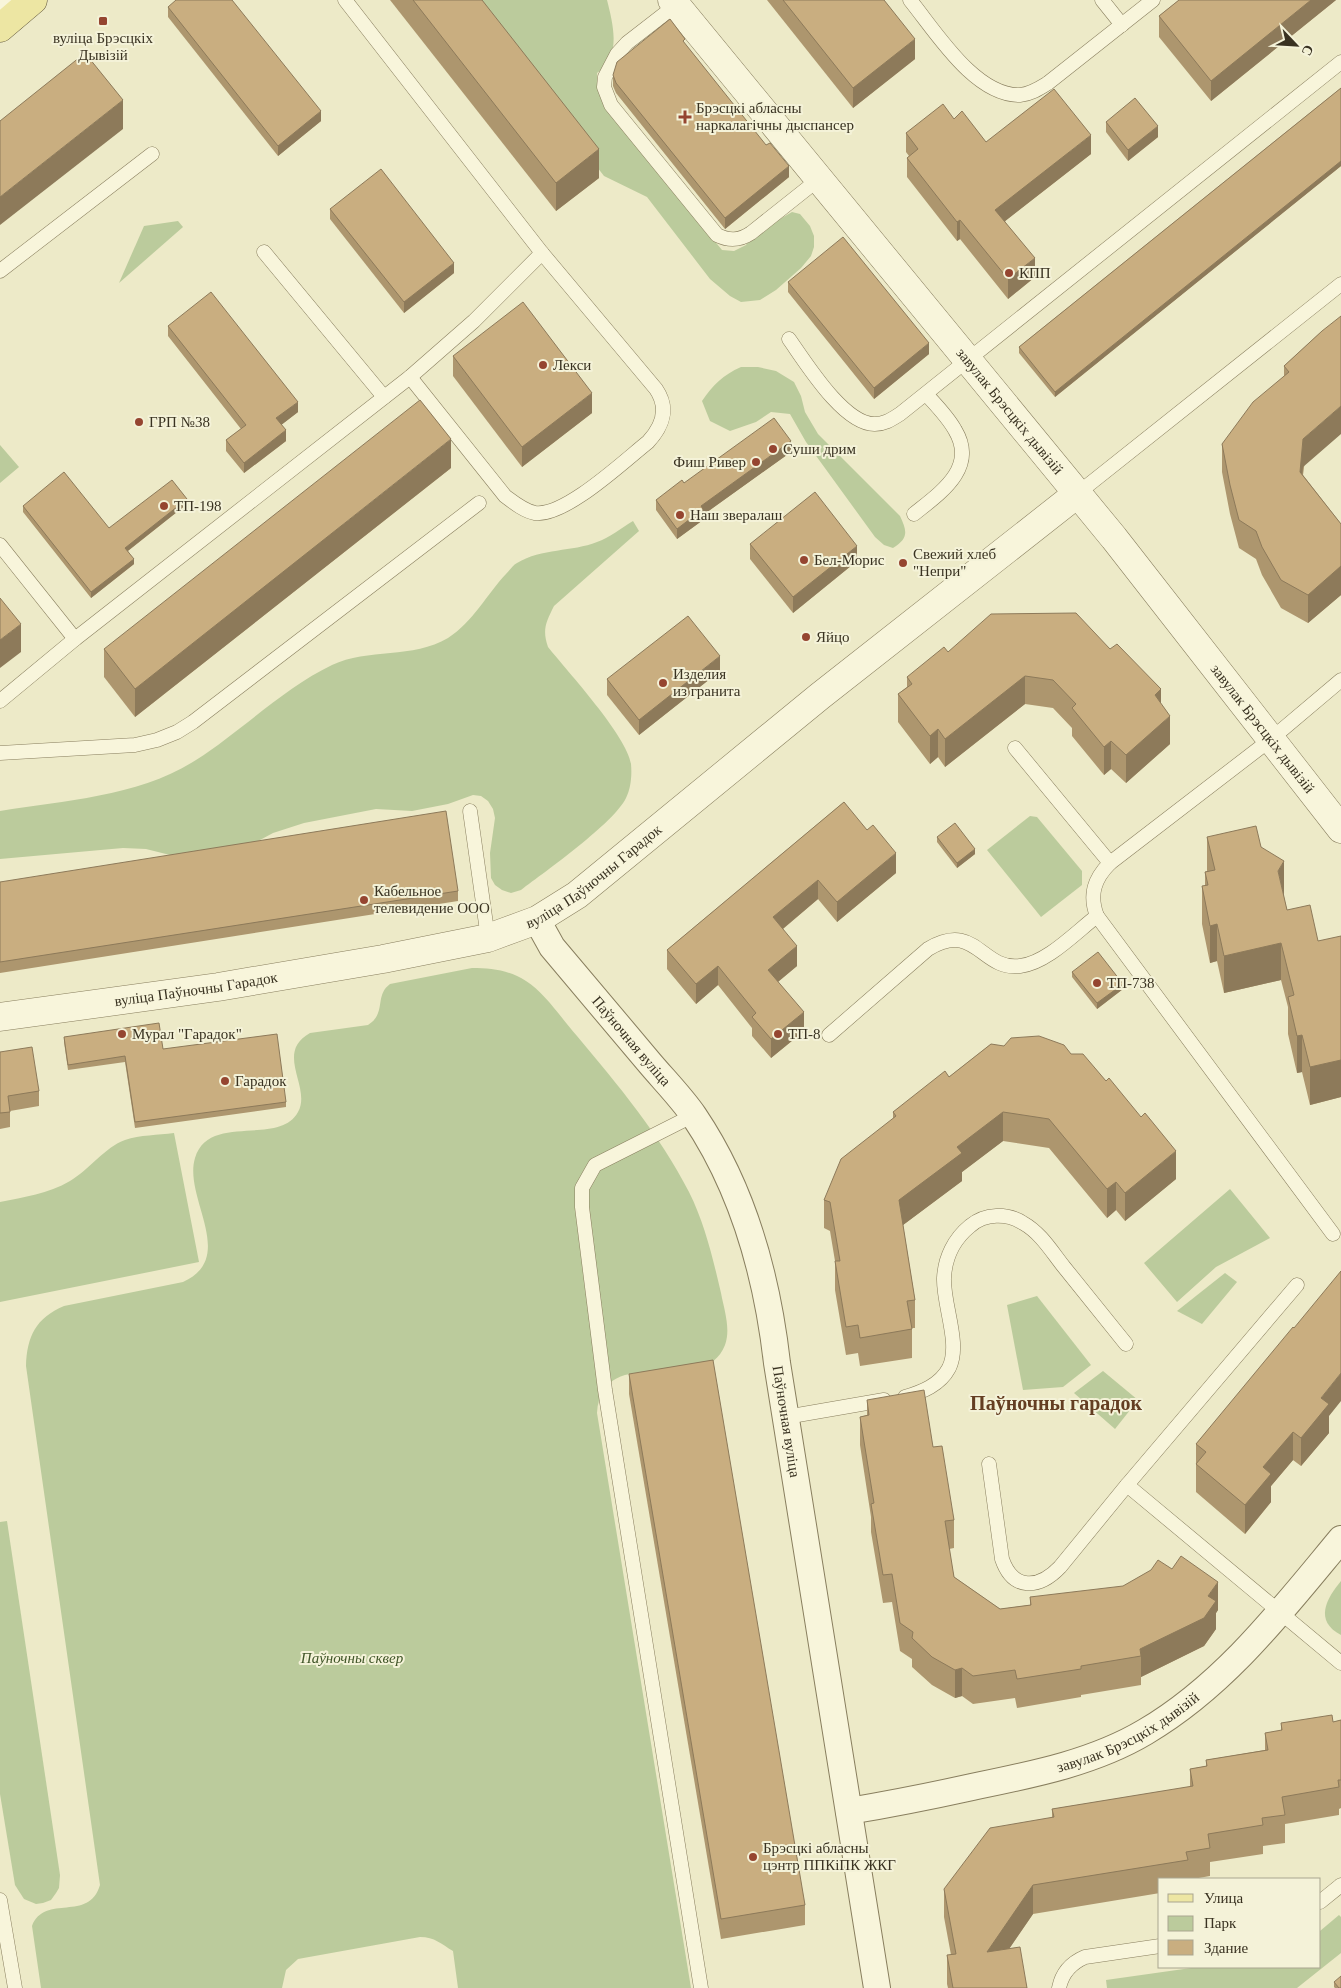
<svg xmlns="http://www.w3.org/2000/svg" width="1341" height="1988" viewBox="0 0 1341 1988" font-family="'Times New Roman',serif">
<rect width="100%" height="100%" fill="#edeac8"/>
<g fill="#bbcb9c">
<path d="M467 0H607C613 24 622 57 597 73L598 92 646 158 722 250 734 251 746 245 753 235 780 219 792 212 800 214 810 226 814 236V247L811 256 801 268 776 290 760 300 741 302 730 296 710 279 647 197 604 176Z"/>
<polygon points="178,221 183,227 119,283 144,226"/>
<path d="M741 367H758L776 371 794 382 801 396 805 412 818 434 900 516C907 531 909 538 893 548L884 545 875 537 806 442 790 414 771 412 756 422 730 431 710 421 702 401C713 385 723 375 741 367Z"/>
<polygon points="0,445 19,467 0,483"/>
<path d="M633 521 639 531 554 606C546 622 542 630 548 647 568 672 627 736 631 764 632 775 631 788 626 798 614 823 546 871 521 890L511 893 502 890 495 885 491 878 490 853 495 818 493 809 488 801 481 796 473 795 448 804 412 811 376 809 304 823 273 833 245 848 170 855 146 849 123 848 0 859V811C66 800 138 797 196 760 240 732 284 688 332 665 368 648 413 659 448 638 473 622 487 594 506 574 510 570 513 565 517 563 542 548 572 552 597 542 609 538 621 528 633 521Z"/>
<polygon points="1030,816 1037,817 1082,871 1082,885 1041,917 987,850"/>
<path d="M472 968C491 968 509 970 526 981 546 994 561 1018 577 1036 618 1085 660 1135 689 1192 705 1224 713 1259 721 1293 724 1309 731 1329 725 1345 704 1400 603 1338 597 1413L691 1988H458L453 1951C441 1944 435 1937 420 1937L298 1959 286 1970 282 1988H41L32 1926C45 1893 89 1923 100 1885L26 1366C27 1336 36 1318 64 1306L183 1282C238 1257 183 1198 195 1158 209 1112 279 1147 298 1112 312 1087 274 1053 310 1033L368 1025C387 1013 374 996 390 984Z"/>
<path d="M174 1133 199 1262 0 1302V1202C24 1197 48 1194 70 1181 89 1170 105 1147 125 1140 140 1135 158 1135 174 1133Z"/>
<polygon points="1230,1189 1270,1238 1216,1267 1177,1302 1144,1263"/>
<polygon points="1225,1273 1237,1282 1202,1324 1177,1311"/>
<polygon points="1037,1296 1091,1365 1063,1387 1023,1390 1007,1305"/>
<polygon points="1103,1371 1138,1400 1115,1429 1074,1393"/>
<polygon points="7,1521 60,1875 59,1888 56,1893 51,1900 43,1903 36,1904 24,1899 15,1885 0,1794 0,1522"/>
<path d="M1341 1581V1635C1314 1621 1326 1599 1341 1581Z"/>
<polygon points="1339,1915 1341,1917 1341,1953 1297,1988 1107,1988 1106,1980 1198,1967 1320,1967 1320,1931"/>
</g>
<g fill="none" stroke-linecap="round" stroke-linejoin="round">
<g stroke="#887e5e" stroke-width="15">
<g id="service">
<path d="M345 0 542 253 656 389C669 408 663 426 648 442 624 461 565 517 535 513 524 511 513 502 505 496L410 377"/>
<path d="M910 0C936 32 975 96 1020 95 1031 94 1040 88 1048 83L1153 0"/>
<polyline points="1102,0 1122,25"/>
<path d="M676 5 627 43 617 54 605 77 604 87 611 105 717 235C729 241 739 241 751 233L819 179"/>
<polyline points="264,252 384,397"/>
<polyline points="0,271 152,154"/>
<path d="M789 339C806 363 844 425 875 424 885 424 892 419 900 414L1341 62"/>
<polyline points="1077,494 1341,284"/>
<path d="M914 514C940 493 978 468 955 430 948 417 936 405 926 394"/>
<polyline points="0,545 75,639"/>
<polyline points="0,701 75,639 410,377 474,321 542,253"/>
<polyline points="1015,748 1110,863 1270,740 1341,680"/>
<polyline points="0,753 135,745 157,740 177,732 193,722 479,503"/>
<polyline points="470,811 488,938"/>
<path d="M1110 863C1094 879 1089 895 1097 916L1333 1234"/>
<path d="M829 1035 928 949C976 920 981 971 1020 966 1047 963 1076 932 1097 916"/>
<polyline points="694,1115 595,1165 582,1188 582,1207 605,1390 701,1988"/>
<path d="M905 1397C922 1392 940 1385 949 1368 961 1344 943 1305 944 1278 945 1258 954 1239 970 1226 985 1213 1007 1213 1023 1223 1041 1233 1052 1252 1064 1267 1085 1293 1106 1319 1126 1344"/>
<polyline points="786,1417 884,1400"/>
<path d="M989 1464 1002 1559C1013 1591 1039 1589 1060 1567L1127 1485 1341 1663"/>
<polyline points="1127,1485 1297,1285"/>
<polyline points="0,1900 15,1988"/>
<polyline points="1320,1902 1341,1885"/>
<path d="M1059 1988C1062 1973 1071 1963 1085 1957L1160 1946"/>
</g>
</g>
<g stroke="#887e5e" stroke-width="28">
<g id="minor">
<polyline points="0,4 12,18"/>
<path id="s1" d="M537 920 552 947C584 985 616 1023 648 1061 663 1079 681 1097 694 1116 744 1190 767 1275 777 1363L877 1988"/>
<path id="s2" d="M849 1811C891 1804 931 1796 972 1787 1030 1775 1093 1763 1145 1732 1225 1685 1282 1610 1341 1539"/>
</g>
</g>
<g stroke="#887e5e" stroke-width="29">
<g id="tertiary">
<path id="s3" d="M672 0 1114 538 1341 829"/>
<path id="s4" d="M0 1017 218 987 383 959 488 938 537 920 577 895 820 696 1077 494"/>
</g>
</g>
<g stroke="#564b32" stroke-width="29">
<polyline id="primary" points="0,28 33,0"/>
</g>
<use href="#service" stroke="#f8f5db" stroke-width="14"/>
<use href="#minor" stroke="#f8f5db" stroke-width="26"/>
<use href="#tertiary" stroke="#f8f5db" stroke-width="28"/>
<use href="#primary" stroke="#ede6a3" stroke-width="28"/>
</g>
<g fill="#ad966e">
<polygon points="390,0 482,0 599,178 556,211"/>
<polygon points="767,0 884,0 915,59 853,108"/>
<polygon points="1179,0 1336,0 1211,101 1159,37 1159,16"/>
<polygon points="168,7 321,121 278,156 168,17"/>
<polygon points="685,45 789,177 725,229 616,93 613,86 613,75"/>
<polygon points="1341,88 1341,166 1055,397 1019,353 1019,347"/>
<polygon points="954,119 986,142 1091,154 1005,221 1035,277 1008,299 960,239 957,241 907,177 907,158 909,156 906,152 906,133"/>
<polygon points="1106,122 1158,137 1128,161 1106,132"/>
<polygon points="330,209 454,273 404,313 330,219"/>
<polygon points="788,282 929,354 874,399 788,292"/>
<polygon points="168,326 298,412 281,425 286,441 244,473 226,451 226,440 241,429 168,336"/>
<polygon points="1322,331 1303,475 1341,524 1341,595 1308,623 1281,608 1262,575 1256,559 1239,548 1230,514 1222,472 1222,444 1284,376 1284,366"/>
<polygon points="453,356 592,413 522,467 453,376"/>
<polygon points="791,452 703,515 703,520 677,539 656,510 656,500 684,483"/>
<polygon points="451,468 135,717 104,677 104,649"/>
<polygon points="187,504 128,551 134,564 91,598 23,512 23,506 109,528"/>
<polygon points="750,544 857,561 793,613 750,559"/>
<polygon points="948,652 1161,704 1170,744 1126,783 1111,769 1104,775 1072,736 1072,728 1053,708 1025,704 945,767 938,757 930,764 898,722 898,694 907,687 907,677"/>
<polygon points="720,671 639,735 607,695 607,679"/>
<polygon points="844,802 896,873 837,922 818,899 783,929 797,966 778,982 804,1031 771,1058 752,1036 752,1028 718,985 696,1004 667,969 667,950"/>
<polygon points="937,837 975,854 957,868 937,842"/>
<polygon points="1207,837 1261,847 1284,897 1287,910 1318,941 1341,938 1341,1097 1310,1105 1302,1072 1297,1073 1288,1034 1288,1007 1281,980 1224,993 1217,961 1210,963 1202,924 1202,886 1205,886 1205,872 1207,871"/>
<polygon points="0,882 458,891 458,901 0,973"/>
<polygon points="1072,972 1123,989 1097,1009 1072,977"/>
<polygon points="64,1037 163,1049 286,1102 286,1107 135,1128 125,1062 68,1070 64,1042"/>
<polygon points="991,1044 1176,1179 1125,1221 1116,1210 1107,1218 1049,1148 1003,1141 962,1172 962,1181 903,1225 915,1300 915,1328 912,1328 912,1358 860,1366 858,1353 846,1355 835,1290 835,1261 830,1231 824,1228 824,1200 893,1119 893,1112 949,1077"/>
<polygon points="0,1052 39,1091 39,1106 10,1111 10,1127 0,1129"/>
<polygon points="1294,1328 1329,1416 1329,1433 1301,1466 1293,1460 1271,1486 1271,1502 1245,1534 1196,1492 1196,1444"/>
<polygon points="629,1374 805,1905 805,1925 721,1939 629,1394"/>
<polygon points="867,1400 933,1447 954,1520 954,1548 949,1549 954,1577 1000,1609 1030,1605 1030,1597 1218,1610 1216,1613 1216,1629 1204,1646 1141,1677 1141,1685 1081,1695 1081,1697 1017,1708 1015,1698 973,1704 962,1696 955,1698 932,1685 912,1667 912,1659 900,1651 892,1602 883,1603 871,1532 871,1517 860,1445 860,1417 867,1415"/>
<polygon points="1341,1720 1341,1808 1339,1809 1339,1815 1285,1824 1285,1843 1263,1846 1263,1854 1210,1862 1210,1876 1193,1879 1160,1879 1160,1893 1033,1914 1009,1949 1027,1988 948,1988 947,1984 947,1955 951,1955 944,1917 944,1889 1052,1817 1052,1809 1190,1787 1190,1769 1206,1766 1206,1760 1265,1750 1265,1733 1281,1731 1281,1723 1333,1722"/>
<polygon points="1334,1982 1341,1988 1335,1988 1334,1987"/>
</g>
<g fill="#8d7a5a">
<polygon points="1311,0 1336,0 1211,101 1211,81"/>
<polygon points="915,39 915,59 853,108 853,88"/>
<polygon points="123,100 123,129 0,225 0,197"/>
<polygon points="321,111 321,121 278,156 278,146"/>
<polygon points="1158,126 1158,137 1128,161 1128,150"/>
<polygon points="1091,135 1091,154 995,229 995,210"/>
<polygon points="599,149 599,178 556,211 556,183"/>
<polygon points="1341,161 1341,166 1055,397 1055,392"/>
<polygon points="789,166 789,177 725,229 725,218"/>
<polygon points="960,220 960,239 957,241 957,222"/>
<polygon points="1035,258 1035,277 1008,299 1008,279"/>
<polygon points="454,263 454,273 404,313 404,302"/>
<polygon points="929,343 929,354 874,399 874,388"/>
<polygon points="592,393 592,413 522,467 522,447"/>
<polygon points="298,402 298,412 276,429 276,418"/>
<polygon points="1341,406 1341,434 1303,467 1300,500 1300,472 1303,439"/>
<polygon points="286,430 286,441 244,473 244,463"/>
<polygon points="451,439 451,468 135,717 135,689"/>
<polygon points="791,441 791,452 703,515 703,520 677,539 677,529 701,506"/>
<polygon points="187,499 187,504 125,553 125,548"/>
<polygon points="857,546 857,561 793,613 793,597"/>
<polygon points="134,559 134,564 91,598 91,592"/>
<polygon points="1341,566 1341,595 1308,623 1308,595"/>
<polygon points="21,624 21,652 0,668 0,640"/>
<polygon points="720,656 720,671 639,735 639,720"/>
<polygon points="1025,676 1025,704 945,767 945,739"/>
<polygon points="1161,689 1161,717 1155,695"/>
<polygon points="1170,716 1170,744 1126,783 1126,755"/>
<polygon points="938,729 938,757 930,764 930,736"/>
<polygon points="1111,741 1111,769 1104,775 1104,747"/>
<polygon points="975,849 975,854 957,868 957,863"/>
<polygon points="896,853 896,873 837,922 837,902"/>
<polygon points="1284,861 1284,898 1278,871"/>
<polygon points="818,880 818,899 773,937 773,917"/>
<polygon points="1217,924 1217,961 1210,963 1210,926"/>
<polygon points="1281,943 1281,980 1224,993 1224,956"/>
<polygon points="797,946 797,966 768,990 768,970"/>
<polygon points="718,966 718,985 696,1004 696,984"/>
<polygon points="1123,984 1123,989 1097,1009 1097,1003"/>
<polygon points="804,1012 804,1031 771,1058 771,1039"/>
<polygon points="1302,1035 1302,1072 1297,1073 1297,1036"/>
<polygon points="1341,1060 1341,1097 1310,1105 1310,1067"/>
<polygon points="1003,1112 1003,1141 962,1172 962,1181 899,1228 899,1200 957,1147"/>
<polygon points="1176,1151 1176,1179 1125,1221 1125,1193"/>
<polygon points="1116,1182 1116,1210 1107,1218 1107,1189"/>
<polygon points="1341,1373 1341,1401 1329,1416 1329,1433 1301,1466 1301,1438 1321,1398"/>
<polygon points="1293,1432 1293,1460 1271,1486 1271,1502 1245,1534 1245,1505 1263,1467"/>
<polygon points="1218,1582 1218,1610 1216,1613 1216,1629 1204,1646 1141,1677 1141,1656 1140,1649 1208,1596"/>
<polygon points="962,1668 962,1696 955,1698 955,1670"/>
<polygon points="1033,1885 1033,1914 987,1981 987,1952"/>
</g>
<g fill="#c9ae80" stroke="#8d7a5a">
<polygon points="176,0 232,0 321,111 278,146 168,7"/>
<polygon points="413,0 482,0 599,149 556,183"/>
<polygon points="783,0 884,0 915,39 853,88"/>
<polygon points="1179,0 1311,0 1211,81 1159,16"/>
<polygon points="670,19 685,39 683,41 766,145 770,143 789,166 725,218 616,83 613,75 617,62"/>
<polygon points="85,53 123,100 0,197 0,121"/>
<polygon points="1341,88 1341,161 1055,392 1019,347"/>
<polygon points="1054,89 1091,135 995,210 1035,258 1008,279 960,220 957,222 907,158 918,149 906,133 943,104 954,119 962,111 986,142"/>
<polygon points="1135,98 1158,126 1128,150 1106,122"/>
<polygon points="381,169 454,263 404,302 330,209"/>
<polygon points="843,237 929,343 874,388 788,282"/>
<polygon points="211,292 298,402 276,418 286,430 244,463 226,440 246,425 168,326"/>
<polygon points="523,302 592,393 522,447 453,356"/>
<polygon points="1341,316 1341,406 1303,439 1300,472 1341,524 1341,566 1308,595 1281,580 1262,547 1256,531 1239,520 1230,485 1222,444 1253,402 1289,372 1284,366 1322,331"/>
<polygon points="420,400 451,439 135,689 104,649"/>
<polygon points="774,418 791,441 701,506 703,509 677,529 656,500 682,480 684,483"/>
<polygon points="64,472 109,528 172,480 187,499 125,548 134,559 91,592 23,506"/>
<polygon points="815,492 857,546 793,597 750,544"/>
<polygon points="0,598 21,624 0,640"/>
<polygon points="1076,613 1110,649 1117,644 1161,689 1155,695 1170,716 1126,755 1111,741 1104,747 1072,708 1076,704 1053,680 1025,676 945,739 938,729 930,736 898,694 912,684 907,677 944,647 948,652 991,614"/>
<polygon points="688,616 720,656 639,720 607,679"/>
<polygon points="844,802 867,830 873,825 896,853 837,902 818,880 773,917 797,946 768,970 804,1012 771,1039 752,1017 756,1013 718,966 696,984 667,950"/>
<polygon points="446,811 458,891 0,962 0,882"/>
<polygon points="955,823 975,849 957,863 937,837"/>
<polygon points="1256,826 1261,847 1284,861 1278,871 1287,910 1310,905 1318,941 1341,936 1341,1060 1310,1067 1302,1035 1297,1036 1288,997 1294,995 1281,943 1224,956 1217,924 1210,926 1202,886 1208,885 1205,872 1215,870 1207,837"/>
<polygon points="1098,952 1123,984 1097,1003 1072,972"/>
<polygon points="159,1023 163,1049 277,1034 286,1102 135,1122 125,1056 68,1065 64,1037"/>
<polygon points="1039,1036 1064,1045 1071,1054 1083,1054 1106,1081 1109,1078 1141,1117 1145,1113 1176,1151 1125,1193 1116,1182 1107,1189 1049,1119 1003,1112 957,1147 962,1153 899,1200 915,1300 907,1301 912,1329 860,1338 858,1325 846,1327 835,1261 840,1261 830,1202 824,1200 841,1159 896,1116 893,1112 945,1071 949,1077 991,1044 1004,1046 1011,1038"/>
<polygon points="32,1047 39,1091 8,1096 10,1112 0,1113 0,1052"/>
<polygon points="1341,1271 1341,1373 1321,1398 1329,1404 1301,1438 1293,1432 1263,1467 1271,1474 1245,1505 1196,1464 1206,1452 1196,1444 1293,1327 1294,1328"/>
<polygon points="713,1360 805,1905 721,1919 629,1374"/>
<polygon points="924,1390 933,1447 942,1446 954,1520 945,1521 954,1577 1000,1609 1031,1605 1030,1597 1123,1586 1151,1570 1158,1560 1172,1569 1181,1556 1218,1582 1208,1596 1216,1601 1204,1618 1140,1649 1141,1656 1081,1666 1081,1669 1017,1679 1015,1670 973,1676 962,1668 955,1670 932,1657 912,1638 913,1632 900,1623 892,1574 883,1575 871,1504 874,1503 860,1417 869,1415 867,1400"/>
<polygon points="1332,1715 1333,1722 1341,1720 1341,1780 1338,1780 1339,1787 1282,1797 1285,1815 1262,1818 1263,1825 1208,1834 1210,1848 1186,1852 1188,1860 1033,1885 987,1952 1020,1947 1027,1988 953,1988 947,1955 956,1954 944,1889 990,1828 1054,1817 1052,1809 1193,1786 1190,1769 1207,1766 1206,1760 1268,1750 1265,1733 1282,1730 1281,1723"/>
<polygon points="1341,1976 1341,1988 1339,1988 1334,1982"/>
</g>
<g fill="#954530" stroke="#f4f2d8" stroke-width="2">
<rect x="98" y="16" width="10" height="10" rx="2.5"/>
<path d="M682.5 109.5h5v5h5v5h-5v5h-5v-5h-5v-5h5z"/>
<circle cx="1009" cy="273" r="5"/>
<circle cx="543" cy="365" r="5"/>
<circle cx="139" cy="422" r="5"/>
<circle cx="773" cy="449" r="5"/>
<circle cx="756" cy="462" r="5"/>
<circle cx="164" cy="506" r="5"/>
<circle cx="680" cy="515" r="5"/>
<circle cx="804" cy="560" r="5"/>
<circle cx="903" cy="563" r="5"/>
<circle cx="806" cy="637" r="5"/>
<circle cx="663" cy="683" r="5"/>
<circle cx="364" cy="900" r="5"/>
<circle cx="1097" cy="983" r="5"/>
<circle cx="122" cy="1034" r="5"/>
<circle cx="778" cy="1034" r="5"/>
<circle cx="225" cy="1081" r="5"/>
<circle cx="753" cy="1857" r="5"/>
</g>
<g text-anchor="middle" stroke-width="4" stroke-linejoin="round" paint-order="stroke">
<g font-size="15" fill="#393221" stroke="#f4f2d8" text-anchor="start">
<text x="103" y="43" text-anchor="middle">вуліца Брэсцкіх<tspan x="103" dy="17">Дывізій</tspan></text>
<text x="696" y="113">Брэсцкі абласны<tspan x="696" dy="17">наркалагічны дыспансер</tspan></text>
<text x="1019" y="278">КПП</text>
<text x="553" y="370">Лекси</text>
<text x="149" y="427">ГРП №38</text>
<text x="783" y="454">Суши дрим</text>
<text x="746" y="467" text-anchor="end">Фиш Ривер</text>
<text x="174" y="511">ТП-198</text>
<text x="690" y="520">Наш звералаш</text>
<text x="913" y="559">Свежий хлеб<tspan x="913" dy="17">"Непри"</tspan></text>
<text x="814" y="565">Бел-Морис</text>
<text x="816" y="642">Яйцо</text>
<text x="673" y="679">Изделия<tspan x="673" dy="17">из гранита</tspan></text>
<text x="374" y="896">Кабельное<tspan x="374" dy="17">телевидение ООО</tspan></text>
<text x="1107" y="988">ТП-738</text>
<text x="132" y="1039">Мурал "Гарадок"</text>
<text x="788" y="1039">ТП-8</text>
<text x="235" y="1086">Гарадок</text>
<text x="763" y="1853">Брэсцкі абласны<tspan x="763" dy="17">цэнтр ППКіПК ЖКГ</tspan></text>
</g>
<g font-size="15" fill="#393221" stroke="#f4f2d8">
<text dy="5" stroke="none"><textPath href="#s3" startOffset="532">завулак Брэсцкіх дывізій</textPath></text>
<text dy="5" stroke="none"><textPath href="#s3" startOffset="938">завулак Брэсцкіх дывізій</textPath></text>
<text dy="5" stroke="none"><textPath href="#s4" startOffset="618">вуліца Паўночны Гарадок</textPath></text>
<text dy="5" stroke="none"><textPath href="#s4" startOffset="198">вуліца Паўночны Гарадок</textPath></text>
<text dy="5" stroke="none"><textPath href="#s1" startOffset="154">Паўночная вуліца</textPath></text>
<text dy="5" stroke="none"><textPath href="#s1" startOffset="574">Паўночная вуліца</textPath></text>
<text dy="5" stroke="none"><textPath href="#s2" startOffset="292">завулак Брэсцкіх дывізій</textPath></text>
</g>
<g font-size="15" font-style="italic" fill="#405528" stroke="#f4f2d8">
<text x="352" y="1663">Паўночны сквер</text>
</g>
<g font-size="20" font-weight="bold" fill="#643e22" stroke="#f4f2d8">
<text x="1056" y="1410">Паўночны гарадок</text>
</g>
</g>
<rect x="1158" y="1878" width="162" height="90" fill="#f4f2d8" stroke="#a9a58f"/>
<rect x="1168" y="1894" width="25" height="8" fill="#ede6a3" stroke="#a9a58f"/>
<text x="1204" y="1903" font-size="15" fill="#393221">Улица</text>
<rect x="1168" y="1916" width="25" height="15" fill="#bbcb9c" stroke="#a9a58f"/>
<text x="1204" y="1928" font-size="15" fill="#393221">Парк</text>
<rect x="1168" y="1940" width="25" height="15" fill="#c9ae80" stroke="#a9a58f"/>
<text x="1204" y="1953" font-size="15" fill="#393221">Здание</text>
<g transform="translate(1296 45) rotate(115)" stroke="#f4f2d8" stroke-width="4" paint-order="stroke">
<path d="M0-4L9 19L0 12L-9 19Z" fill="#393221"/>
<text y="-8" font-size="14" font-weight="bold" text-anchor="middle" fill="#393221">С</text>
</g>
</svg>
